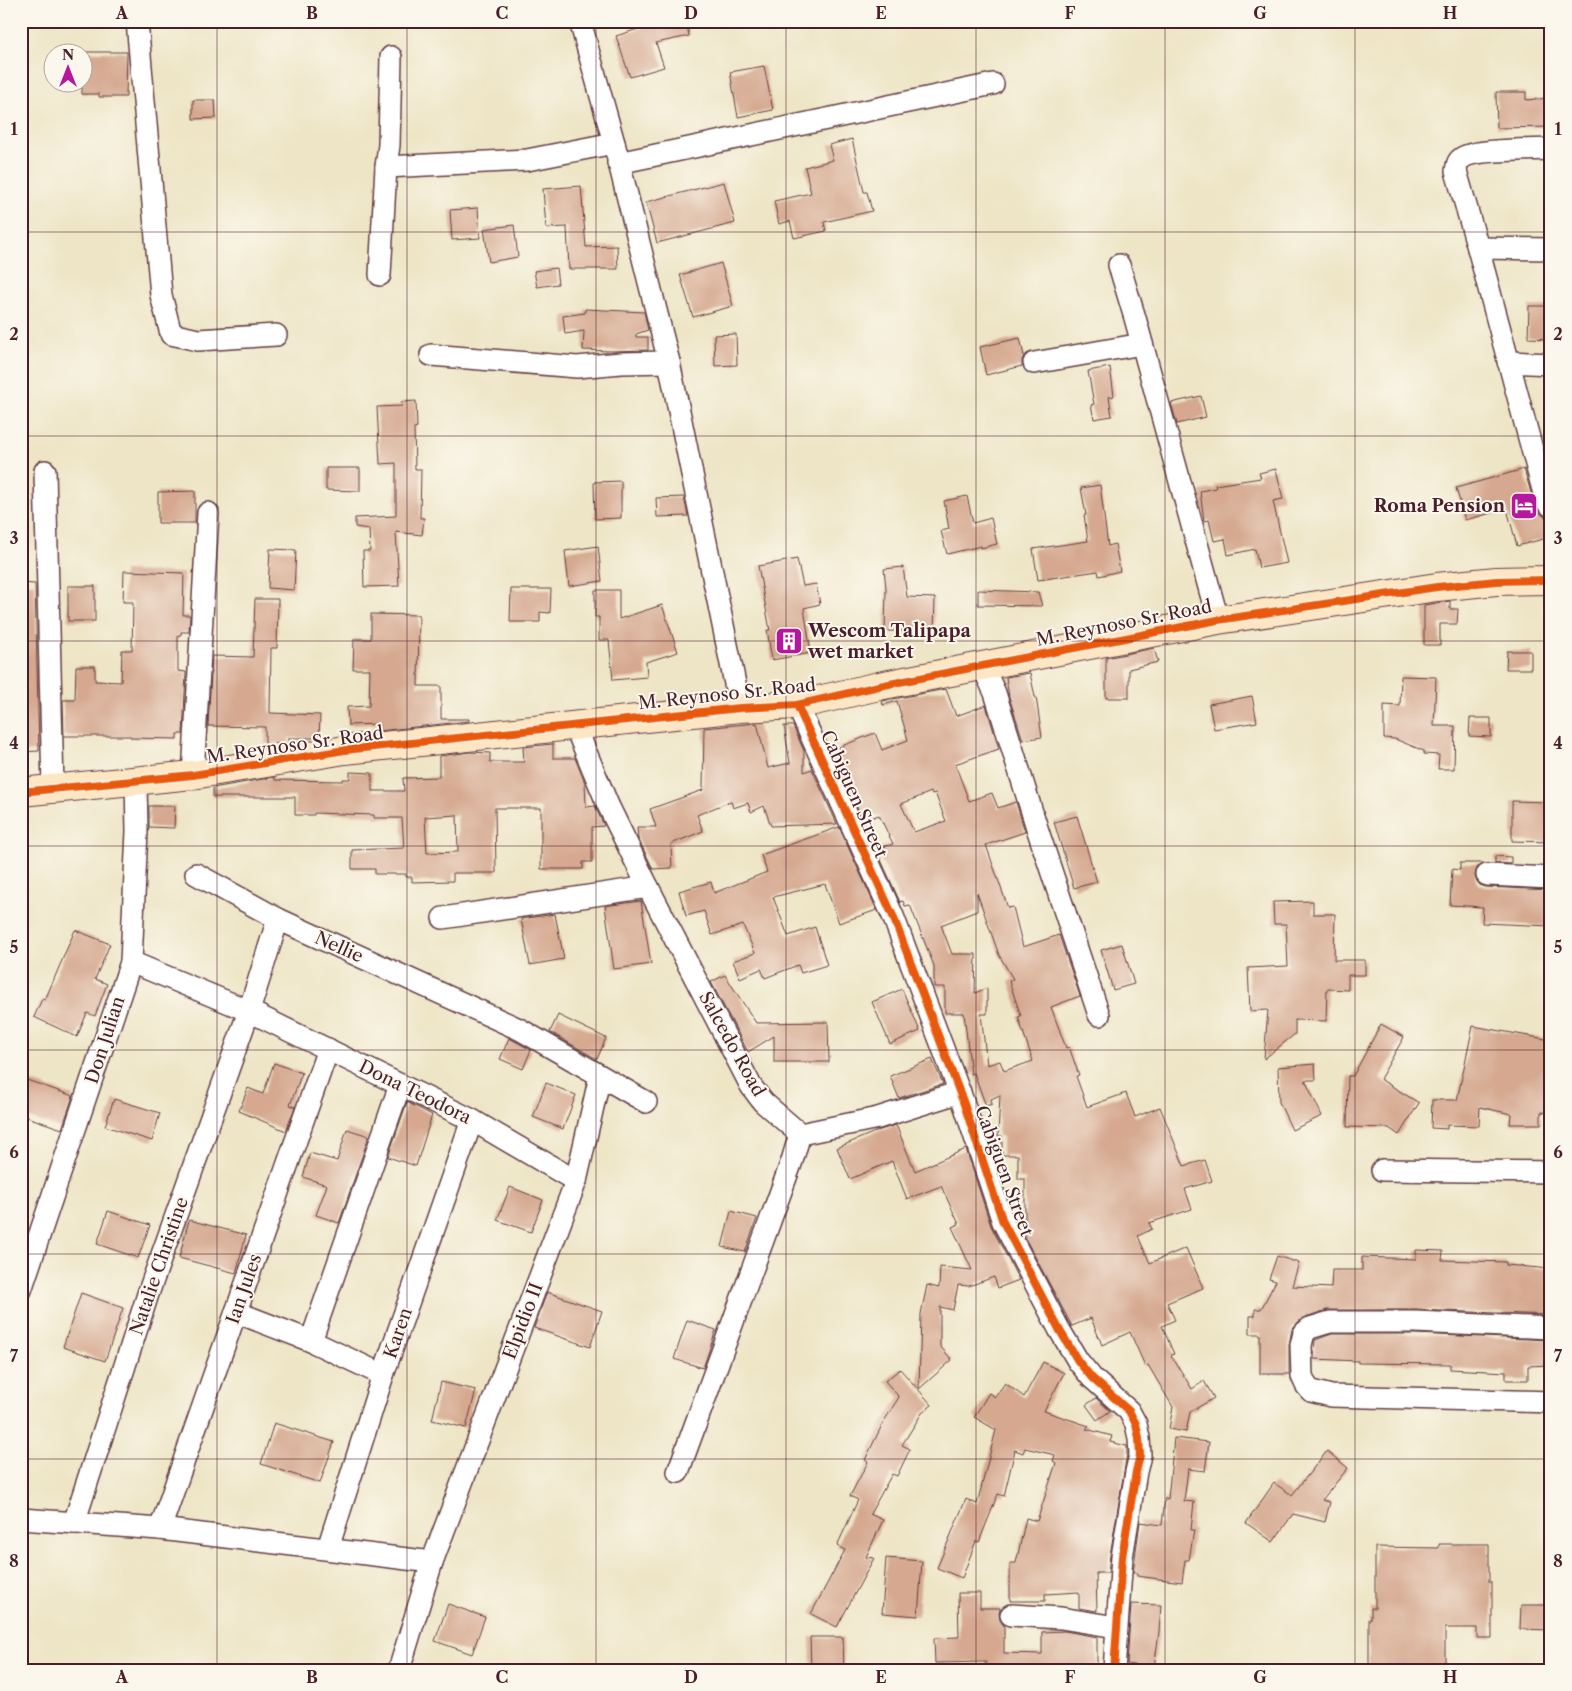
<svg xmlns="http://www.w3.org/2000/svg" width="1572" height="1691" viewBox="0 0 1572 1691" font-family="'Libre Caslon Text',serif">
<rect width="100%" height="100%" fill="#fbf7ec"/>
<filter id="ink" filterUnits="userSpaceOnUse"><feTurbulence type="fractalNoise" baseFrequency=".02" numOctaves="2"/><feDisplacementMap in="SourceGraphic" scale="10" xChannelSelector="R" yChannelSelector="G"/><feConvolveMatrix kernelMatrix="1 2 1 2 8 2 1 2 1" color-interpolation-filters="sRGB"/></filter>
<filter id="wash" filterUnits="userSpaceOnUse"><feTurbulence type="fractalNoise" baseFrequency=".0096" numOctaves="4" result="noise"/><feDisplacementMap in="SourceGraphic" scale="20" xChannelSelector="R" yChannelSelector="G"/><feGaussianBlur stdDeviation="1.12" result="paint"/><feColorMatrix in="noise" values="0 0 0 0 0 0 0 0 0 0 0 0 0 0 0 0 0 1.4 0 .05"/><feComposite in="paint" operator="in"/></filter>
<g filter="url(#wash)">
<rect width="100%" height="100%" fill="#eee5c6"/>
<g id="blocks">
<g fill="#d5a88f" fill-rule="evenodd">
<polygon points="663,21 686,21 689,36 656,43 664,67 630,77 616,36"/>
<polygon points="82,52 127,52 126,97 99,97 99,94 82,94"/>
<polygon points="764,66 773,110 738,117 730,72"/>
<polygon points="1496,92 1526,92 1526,100 1551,98 1551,127 1497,128"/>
<polygon points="193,100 215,100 216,118 193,119"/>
<polygon points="852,139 864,192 867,192 872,211 824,222 826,231 794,238 790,221 779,224 774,201 811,193 805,167 833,160 829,145"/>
<polygon points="724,182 735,223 657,243 646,202"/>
<polygon points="581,186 586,247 617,246 618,269 569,269 567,227 546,228 543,189"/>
<polygon points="478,208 480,238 452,240 450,210"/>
<polygon points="514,225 518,257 489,262 484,229"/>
<polygon points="721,263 733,306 693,317 680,275"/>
<polygon points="556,268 558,284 537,287 534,271"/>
<polygon points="1529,306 1551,306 1551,339 1528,338"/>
<polygon points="585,309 644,312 648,330 636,334 636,337 648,337 648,350 611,351 583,350 584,331 565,334 563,316 585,313"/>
<polygon points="736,334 737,365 715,366 714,335"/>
<polygon points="1020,338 1024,356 1022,359 1022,366 986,375 980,347"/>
<polygon points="1110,367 1114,396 1109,397 1112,416 1094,419 1091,405 1094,404 1088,371"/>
<polygon points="1201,396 1206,417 1177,424 1171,403"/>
<polygon points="416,401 417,427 414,428 415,469 421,469 420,518 424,518 422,535 396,532 399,586 364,587 363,551 370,551 369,529 355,527 355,518 396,516 396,463 380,464 377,407 402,406 401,402"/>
<polygon points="326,468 360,468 360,491 326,490"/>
<polygon points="1276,469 1283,499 1273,501 1287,563 1259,568 1255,549 1228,555 1225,539 1214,541 1209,520 1204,521 1200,491 1216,488 1215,485 1261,478 1259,473"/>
<polygon points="1524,469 1535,506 1542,515 1549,518 1551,537 1517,546 1507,509 1465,520 1456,488"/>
<polygon points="621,481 621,518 595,519 594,482"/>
<polygon points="1100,485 1108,546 1115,544 1120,571 1099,576 1098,571 1038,580 1033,549 1088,541 1084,515 1086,515 1081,488"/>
<polygon points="195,491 195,523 158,523 158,492"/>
<polygon points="967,496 973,523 991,518 997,544 981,548 981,546 947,554 941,531 949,529 944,501"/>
<polygon points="684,497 688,516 657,517 656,498"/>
<polygon points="598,546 602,581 569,586 565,551"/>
<polygon points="270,549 296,550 294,590 268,588"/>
<polygon points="797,559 803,586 816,584 820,604 804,608 811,653 772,660 767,630 770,630 758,566"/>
<polygon points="903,567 907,597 935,598 934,631 885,631 886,588 884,569"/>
<polygon points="124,571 184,573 183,615 190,615 189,632 181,632 181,635 178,635 178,671 186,672 183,734 177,734 177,739 131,738 131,736 64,736 63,700 75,700 76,666 95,666 95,681 121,682 122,650 132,650 133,602 123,602"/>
<polygon points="21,583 35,584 39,751 21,752"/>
<rect x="68" y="586" width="27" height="35"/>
<polygon points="511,589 551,589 550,613 540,612 540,622 510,622"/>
<polygon points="595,590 619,590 619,619 662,605 678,652 646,662 647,677 613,680 609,640 599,640 599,617 595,617"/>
<polygon points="978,590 1038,592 1042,606 978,605"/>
<polygon points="255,599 278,599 277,648 271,648 270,713 320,715 319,738 289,738 289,743 265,744 265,727 208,726 212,656 253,657"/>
<polygon points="1450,601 1450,609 1458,609 1457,624 1440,624 1440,645 1424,645 1424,605"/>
<polygon points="371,614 419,615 418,686 441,686 441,719 469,719 469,721 379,731 379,724 348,725 347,707 369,706 370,669 353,669 354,639 371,639"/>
<polygon points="1154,648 1158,662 1129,669 1129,698 1106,698 1106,658"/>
<polygon points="1507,651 1531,651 1531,669 1506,669"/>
<polygon points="1030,673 1035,697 1036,697 1042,737 1023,740 1009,697 1006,677"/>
<polygon points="1401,676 1436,677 1434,726 1455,726 1454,769 1438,769 1439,755 1424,754 1424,751 1395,739 1384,738 1384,705 1400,706"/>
<path d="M946 689 956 716 986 705 999 749 955 764 969 801 992 793 998 808 1016 802 1025 832 986 845 1008 908 1013 907 1023 947 1059 935 1080 996 1051 1007 1066 1048 1069 1047 1079 1075 1076 1076 1087 1107 1126 1093 1135 1117 1160 1107 1184 1166 1205 1160 1212 1181 1185 1189 1192 1209 1149 1223 1152 1229 1138 1236 1150 1263 1186 1248 1203 1288 1167 1303 1175 1320 1162 1326 1174 1354 1171 1355 1192 1389 1204 1381 1214 1398 1190 1412 1186 1432 1169 1429 1173 1407 1148 1365 1145 1366 1130 1332 1102 1345 1091 1318 1072 1326 1025 1238V1179H1018V1155H1002V1136H998L1000 1095 991 1099 992 1104 986 1106 974 1073 971 1074 964 1013H945V987H934V966L910 905 905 906 903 901 900 902 876 849 893 844 879 815 863 821 835 758 842 755 839 747 875 733 882 750 908 740 897 701 883 705 882 701ZM931 792 932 794 935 793 946 821 914 832 901 804ZM977 893 999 955 1013 979 1009 981 1021 1016 1018 1017 1033 1061 1004 1071 1000 1061 987 1065 981 1014H987V988L975 993 976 954H952L941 925 977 911Z"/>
<polygon points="1252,696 1257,722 1214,729 1209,704"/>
<polygon points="1470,718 1491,718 1491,737 1469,736"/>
<polygon points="757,723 768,768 790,763 784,726 793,726 804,751 804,772 812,769 837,824 771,826 764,806 751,812 748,803 733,808 731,801 697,815 703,831 671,844 672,868 653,869 638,838 637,827 656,827 650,809 703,790 704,728"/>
<path d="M553 744V758H575L585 783 586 807 595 806 604 826 592 827V862H583V869H541V808H495L496 873H453V881L412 882V877H406V874H375V869H352V850L404 848 402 818H374V815L314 813V815H295V797H213V788L275 777V780L343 781V779H350V772L372 773V791H404L403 778 439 777V756L470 752 490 753V762H524L523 747ZM457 815 458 852 427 853 425 817Z"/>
<polygon points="1512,801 1550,802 1551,842 1512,841"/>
<polygon points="149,806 175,806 174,828 149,827"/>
<polygon points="1077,816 1097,882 1074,888 1054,822"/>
<polygon points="839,827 877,910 839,923 825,884 773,897 788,936 815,927 827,965 801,973 798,965 765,978 761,969 740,978 733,961 755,953 743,925 712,935 704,911 686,916 679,891 711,882 714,893 767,872 761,855"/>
<polygon points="1495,856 1511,857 1511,864 1495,863"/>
<polygon points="1460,863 1484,863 1477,868 1475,875 1476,880 1480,885 1486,887 1551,890 1551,926 1482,923 1483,907 1450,905 1452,869 1460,870"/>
<polygon points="641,901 651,964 614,969 605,906"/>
<polygon points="1313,901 1313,914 1335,914 1334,960 1365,960 1365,975 1348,975 1348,990 1327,989 1326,1021 1295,1020 1295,1034 1264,1059 1268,1010 1250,1011 1248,968 1288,966 1286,924 1274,924 1273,902"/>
<polygon points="555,914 564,959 530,965 521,919"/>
<polygon points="75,930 110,944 95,979 107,984 95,1016 87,1013 77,1037 34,1017 42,999 45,1000"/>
<polygon points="1122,944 1134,984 1113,990 1101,950"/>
<polygon points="725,975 756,1023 828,1022 829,1062 774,1062 774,1036 748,1052 711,982"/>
<polygon points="902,989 920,1031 890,1044 872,1002"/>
<polygon points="558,1015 606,1038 597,1059 550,1032"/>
<polygon points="1381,1024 1404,1037 1380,1079 1419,1103 1399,1135 1389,1128 1347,1127 1348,1076 1353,1076"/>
<polygon points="1473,1026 1551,1040 1551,1113 1541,1112 1541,1124 1510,1124 1511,1114 1480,1107 1479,1126 1447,1125 1447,1129 1431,1128 1432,1100 1457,1100"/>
<polygon points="509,1038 531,1050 523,1069 500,1059"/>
<polygon points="932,1059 943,1084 899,1098 890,1076"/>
<polygon points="274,1063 302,1073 290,1105 295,1107 286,1131 239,1111 248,1088 263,1094"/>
<polygon points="1315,1064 1316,1080 1305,1080 1322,1116 1292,1130 1279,1102 1278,1067"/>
<polygon points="21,1078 73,1096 62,1129 21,1115"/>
<polygon points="546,1083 576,1095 563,1129 533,1117"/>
<polygon points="114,1099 160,1113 152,1141 105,1126"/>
<polygon points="407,1102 432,1115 416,1166 388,1157"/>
<polygon points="896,1125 915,1171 966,1149 991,1226 1019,1280 998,1288 994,1277 969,1286 958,1285 953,1310 940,1307 940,1346 952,1360 919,1389 921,1314 927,1285 939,1288 940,1267 972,1270 952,1227 959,1224 941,1186 907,1199 892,1161 850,1179 837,1148 877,1131"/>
<polygon points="347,1129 369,1136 339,1223 316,1215 327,1185 303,1177 310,1153 337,1161"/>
<polygon points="510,1187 543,1200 531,1232 497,1220"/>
<polygon points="108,1211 150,1225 138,1258 97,1244"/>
<polygon points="731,1211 757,1218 745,1252 722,1247"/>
<polygon points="189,1220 246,1235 236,1273 179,1258"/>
<polygon points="1416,1250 1443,1251 1442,1260 1506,1262 1506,1265 1551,1269 1551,1315 1416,1310 1327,1310 1302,1318 1292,1329 1289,1345 1289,1374 1260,1374 1260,1334 1250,1334 1250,1316 1255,1316 1255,1309 1261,1309 1276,1281 1269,1279 1277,1256 1299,1263 1292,1286 1331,1288 1332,1270 1362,1270 1362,1257 1416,1259"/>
<polygon points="547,1292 602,1311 590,1347 534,1328"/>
<polygon points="81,1293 123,1308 105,1361 63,1347"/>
<polygon points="687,1320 716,1330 703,1368 674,1359"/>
<polygon points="1332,1334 1415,1334 1551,1340 1551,1365 1528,1366 1528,1380 1506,1380 1506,1372 1450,1369 1450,1364 1358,1363 1358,1361 1314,1359 1315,1340"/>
<polygon points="1043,1362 1064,1373 1044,1411 1089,1426 1086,1429 1112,1436 1110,1442 1127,1446 1127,1454 1110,1555 1108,1573 1096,1573 1097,1611 1079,1608 1079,1592 1045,1594 1045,1601 1010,1601 1010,1563 1016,1563 1026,1518 1037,1521 1056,1463 1053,1461 1055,1455 1025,1448 1023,1453 1015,1450 1004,1496 998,1494 979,1542 976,1541 962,1578 937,1568 966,1499 977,1504 996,1430 974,1417 989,1393 995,1397 1005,1383 1024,1397"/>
<polygon points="900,1369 932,1405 922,1413 902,1445 910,1449 897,1476 892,1474 870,1514 883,1520 866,1557 874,1558 837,1627 811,1614 845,1550 837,1546 858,1500 850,1496 868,1462 865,1460 883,1423 899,1397 885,1381"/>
<polygon points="441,1382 476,1390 466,1428 432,1420"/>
<polygon points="1096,1398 1110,1411 1097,1420 1086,1405"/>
<polygon points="274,1423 334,1442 320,1483 261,1464"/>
<polygon points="1174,1438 1209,1442 1205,1471 1188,1469 1184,1501 1194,1502 1191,1530 1194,1530 1189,1560 1185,1560 1182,1582 1137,1576 1137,1573 1133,1573 1140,1522 1162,1525 1165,1498 1168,1499"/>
<polygon points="1327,1451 1348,1468 1322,1500 1330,1502 1325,1522 1293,1514 1273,1542 1246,1523 1274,1483 1292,1495"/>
<polygon points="1439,1544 1489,1544 1489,1582 1492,1582 1492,1638 1477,1638 1477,1628 1445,1628 1445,1670 1369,1668 1369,1619 1371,1619 1371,1608 1375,1608 1375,1547 1439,1548"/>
<polygon points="886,1558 922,1561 918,1616 882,1613"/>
<polygon points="958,1593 980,1593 980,1608 1000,1608 999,1614 1000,1620 1004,1626 1004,1653 1042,1654 1042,1632 1065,1631 1097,1637 1097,1670 986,1670 986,1662 935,1663 934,1638 959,1637"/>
<polygon points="448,1604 485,1617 472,1654 435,1641"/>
<polygon points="1131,1604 1161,1605 1159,1632 1154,1668 1127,1664"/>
<polygon points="1521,1605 1551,1605 1551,1630 1520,1629"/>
<polygon points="810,1637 843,1637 844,1670 811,1670"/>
</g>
</g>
</g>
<g filter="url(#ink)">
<use href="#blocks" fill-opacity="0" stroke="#633d42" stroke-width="1"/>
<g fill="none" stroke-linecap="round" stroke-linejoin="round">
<g stroke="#633d42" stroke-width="24">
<g id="street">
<polyline points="137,21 161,295 171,334 198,340 276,335"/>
<polyline points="580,21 614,143 669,362 740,708"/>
<polyline points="391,57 389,145 386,167 527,160 614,143"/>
<path d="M1551 149C1534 150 1473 149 1462 158 1457 161 1457 166 1456 171L1478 248 1543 490 1547 502 1551 506"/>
<polyline points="618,163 993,84"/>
<polyline points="1478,248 1551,249"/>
<polyline points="1119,265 1135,318 1218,620"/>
<polyline points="380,275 386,167"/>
<polyline points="431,355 577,367 621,363 669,362"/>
<polyline points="1508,362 1551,364"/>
<polyline points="1034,363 1142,344"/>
<polyline points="45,471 53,787"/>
<polyline points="982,665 995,693 1037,828 1099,1015"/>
<polyline points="797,705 893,916 964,1104 1003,1222 1059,1329 1078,1361 1092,1378 1129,1411 1136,1424 1139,1438 1140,1455 1136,1472 1122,1557 1114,1670"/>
<polyline points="575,726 608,805 648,887 751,1086 763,1102 800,1134 792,1161 678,1472"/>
<polyline points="193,775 208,513"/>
<polyline points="196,874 278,919"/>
<polyline points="1487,875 1551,878"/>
<polyline points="443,918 648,887"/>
<polyline points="131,962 249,1011 278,919 521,1030 646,1102"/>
<polyline points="800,1134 878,1118 960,1092"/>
<polyline points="1382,1170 1551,1172"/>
<polyline points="21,1290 131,962 137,831 136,780"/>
<polyline points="236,1312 311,1341"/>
<polyline points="1551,1328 1415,1322 1330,1322 1310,1328 1304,1333 1301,1345 1302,1376 1306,1385 1311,1391 1331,1396 1551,1402"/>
<polyline points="383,1375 311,1341 400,1085"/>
<polyline points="21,1519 160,1529 432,1562"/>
<polyline points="74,1523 149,1291 249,1011 472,1120 576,1181"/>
<polyline points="160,1529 328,1049"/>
<polyline points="328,1548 383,1375 472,1120"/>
<polyline points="1011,1615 1061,1618 1116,1627"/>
<polyline points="399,1670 432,1562 576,1181 600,1076"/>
</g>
</g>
<g stroke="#633d42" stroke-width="30">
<polyline id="secondary" points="21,792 193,775 345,750 740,708 797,705 879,686 1218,620 1437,587 1496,581 1551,580"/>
</g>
<use href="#street" stroke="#fff" stroke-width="21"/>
<use href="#secondary" stroke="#fce6c4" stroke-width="28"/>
<g stroke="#fbf7ec" stroke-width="11">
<g id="cycleway">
<polyline points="797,705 893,916 964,1104 1003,1222 1059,1329 1078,1361 1092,1378 1129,1411 1136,1424 1139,1438 1140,1455 1136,1472 1122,1557 1114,1670"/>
<polyline points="21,792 193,775 345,750 740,708 797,705 879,686 1218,620 1437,587 1496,581 1551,580"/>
</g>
</g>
<use href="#cycleway" stroke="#e8590c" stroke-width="8"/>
</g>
</g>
<path fill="none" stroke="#4a1f2b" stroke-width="1" stroke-opacity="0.55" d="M217 21V1670M407 21V1670M596 21V1670M786 21V1670M976 21V1670M1165 21V1670M1355 21V1670M21 232H1551M21 436H1551M21 641H1551M21 846H1551M21 1050H1551M21 1254H1551M21 1459H1551"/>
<defs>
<g id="hotel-square" transform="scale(1.4375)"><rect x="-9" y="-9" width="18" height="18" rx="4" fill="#b5179e" stroke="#fbf7ec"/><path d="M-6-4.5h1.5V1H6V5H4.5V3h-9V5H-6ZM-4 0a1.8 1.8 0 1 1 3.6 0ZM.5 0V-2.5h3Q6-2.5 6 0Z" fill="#fff"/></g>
<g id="building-square" transform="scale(1.4375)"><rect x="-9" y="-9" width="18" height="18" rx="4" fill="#b5179e" stroke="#fbf7ec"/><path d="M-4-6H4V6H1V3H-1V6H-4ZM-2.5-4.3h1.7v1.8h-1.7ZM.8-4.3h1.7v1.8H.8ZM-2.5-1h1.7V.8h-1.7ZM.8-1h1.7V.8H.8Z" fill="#fff"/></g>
</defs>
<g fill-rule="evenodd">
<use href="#hotel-square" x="1524" y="506"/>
<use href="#building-square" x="789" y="641"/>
</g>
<g text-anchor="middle" stroke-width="4" stroke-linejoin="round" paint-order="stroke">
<g font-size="18" font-weight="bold" fill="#4a1f2b" stroke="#fbf7ec" text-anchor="end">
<text x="1505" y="512">Roma Pension</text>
<text x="808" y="637" text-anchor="start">Wescom Talipapa<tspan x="808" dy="21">wet market</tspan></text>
</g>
<g font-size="18" fill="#4a1f2b" stroke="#fbf7ec">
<text transform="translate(1124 623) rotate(-11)" y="6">M. Reynoso Sr. Road</text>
<text transform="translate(727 694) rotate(-6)" y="6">M. Reynoso Sr. Road</text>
<text transform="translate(295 745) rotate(-8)" y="6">M. Reynoso Sr. Road</text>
<text transform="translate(854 794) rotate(66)" y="6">Cabiguen Street</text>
<text transform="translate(339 947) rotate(24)" y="6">Nellie</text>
<text transform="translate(105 1040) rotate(-72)" y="6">Don Julian</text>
<text transform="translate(732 1044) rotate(61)" y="6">Salcedo Road</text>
<text transform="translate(415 1092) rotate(26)" y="6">Dona Teodora</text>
<text transform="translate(1004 1171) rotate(70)" y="6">Cabiguen Street</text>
<text transform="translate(159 1266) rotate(-71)" y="6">Natalie Christine</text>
<text transform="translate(244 1289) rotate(-71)" y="6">Ian Jules</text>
<text transform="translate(523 1321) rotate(-69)" y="6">Elpidio II</text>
<text transform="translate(398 1333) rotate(-71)" y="6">Karen</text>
</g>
</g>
<rect width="1572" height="1691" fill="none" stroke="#fbf7ec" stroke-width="55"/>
<g transform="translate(68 68)"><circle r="24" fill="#fbf7ec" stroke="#b4a19f"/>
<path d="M0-4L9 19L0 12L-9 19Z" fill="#b5179e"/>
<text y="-8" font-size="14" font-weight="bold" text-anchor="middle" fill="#4a1f2b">N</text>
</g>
<rect x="28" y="28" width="1516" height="1636" fill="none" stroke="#4a1f2b" stroke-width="2"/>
<g font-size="16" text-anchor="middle" font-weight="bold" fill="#4a1f2b">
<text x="122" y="19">A</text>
<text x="312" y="19">B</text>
<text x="502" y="19">C</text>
<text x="691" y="19">D</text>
<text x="881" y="19">E</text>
<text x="1070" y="19">F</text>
<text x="1260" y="19">G</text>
<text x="1450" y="19">H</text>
<text x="14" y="135">1</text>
<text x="1558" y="135">1</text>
<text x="14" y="340">2</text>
<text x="1558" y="340">2</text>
<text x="14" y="544">3</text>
<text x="1558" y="544">3</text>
<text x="14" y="749">4</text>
<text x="1558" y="749">4</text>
<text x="14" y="953">5</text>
<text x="1558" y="953">5</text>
<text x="14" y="1158">6</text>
<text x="1558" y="1158">6</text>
<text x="14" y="1362">7</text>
<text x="1558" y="1362">7</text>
<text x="14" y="1567">8</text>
<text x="1558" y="1567">8</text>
<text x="122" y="1683">A</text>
<text x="312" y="1683">B</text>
<text x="502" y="1683">C</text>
<text x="691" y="1683">D</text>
<text x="881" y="1683">E</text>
<text x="1070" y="1683">F</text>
<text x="1260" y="1683">G</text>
<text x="1450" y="1683">H</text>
</g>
</svg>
